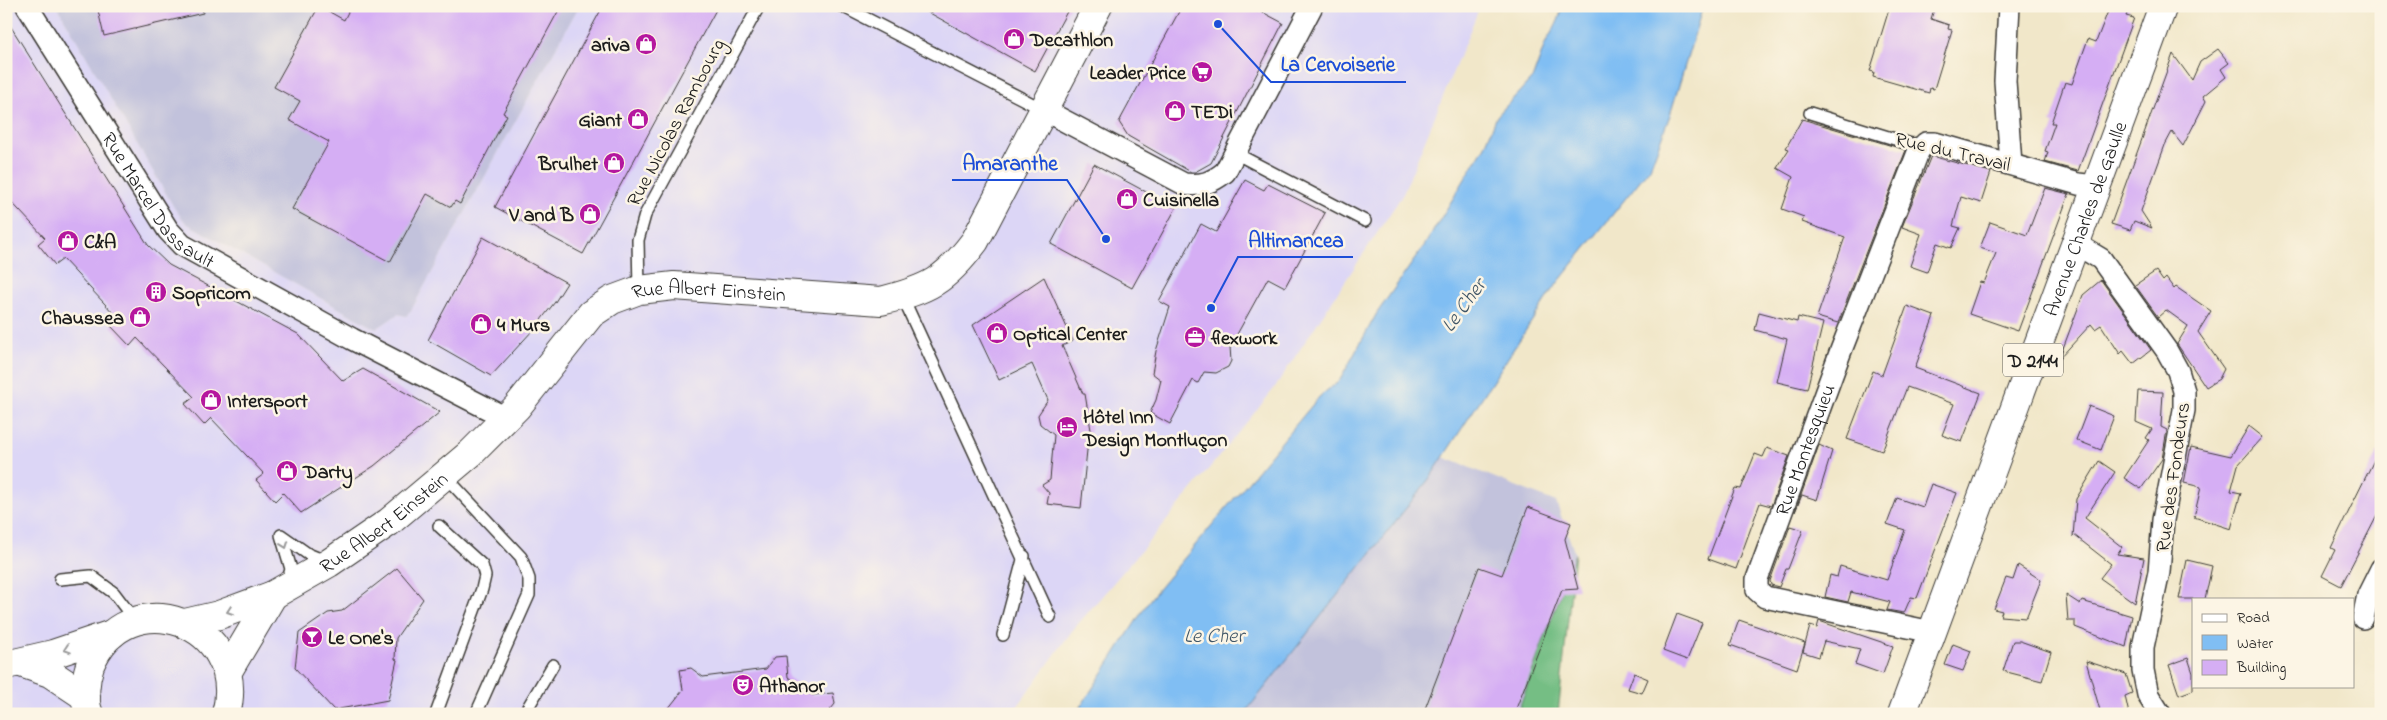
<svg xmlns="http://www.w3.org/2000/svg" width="2387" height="720" viewBox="0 0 2387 720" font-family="'Indie Flower',sans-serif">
<rect width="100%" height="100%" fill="#fcf5e5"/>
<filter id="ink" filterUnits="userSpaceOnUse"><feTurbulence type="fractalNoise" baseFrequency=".02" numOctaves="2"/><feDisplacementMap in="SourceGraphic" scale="10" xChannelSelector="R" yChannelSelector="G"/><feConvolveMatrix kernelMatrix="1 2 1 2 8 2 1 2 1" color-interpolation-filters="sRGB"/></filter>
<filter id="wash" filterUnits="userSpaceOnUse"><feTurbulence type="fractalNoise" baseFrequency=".0096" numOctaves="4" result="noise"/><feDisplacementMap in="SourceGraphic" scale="20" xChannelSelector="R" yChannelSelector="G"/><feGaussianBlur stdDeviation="1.12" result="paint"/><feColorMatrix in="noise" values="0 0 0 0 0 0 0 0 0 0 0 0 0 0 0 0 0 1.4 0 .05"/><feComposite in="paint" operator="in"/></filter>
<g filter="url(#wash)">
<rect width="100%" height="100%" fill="#f1e7c9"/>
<polygon fill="#dcd6f6" points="6,6 57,6 175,209 186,223 376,329 398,314 406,316 410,312 579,6 1480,6 1403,194 1273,390 1163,525 1072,631 1012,714 6,714"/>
<g fill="#c2c2dc">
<polygon points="57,6 579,6 410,312 406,316 398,314 376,329 186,223 175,209"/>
<polygon points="1443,457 1556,502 1575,554 1517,714 1244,714 1429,479"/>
</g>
<polygon fill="#74be84" stroke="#486d50" points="1575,554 1558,714 1517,714"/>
<polygon fill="#80bef3" stroke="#4e6d88" points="1563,6 1703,6 1670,115 1650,168 1552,290 1429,479 1244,714 1076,714 1151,598 1319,397 1340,380 1377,313 1424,246 1485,146 1497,116 1533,77 1545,44 1558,21"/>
<g id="blocks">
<g fill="#d5aef4">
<polygon points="97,6 202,6 203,13 104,36"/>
<polygon points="319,6 344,20 351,6 561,6 503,113 507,115 460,204 455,201 451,207 427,194 390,262 292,209 329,142 289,120 300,101 274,87"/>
<polygon points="603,6 718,6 583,254 495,207"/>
<polygon points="917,6 1070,6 1035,71"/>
<polygon points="1182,6 1251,6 1283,23 1211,163 1195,172 1191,172 1128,136 1119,122"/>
<polygon points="1890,6 1935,6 1931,19 1949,25 1948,29 1952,30 1934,89 1930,88 1929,93 1873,77 1874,72 1870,71"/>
<polygon points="2110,6 2130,6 2126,16 2134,18 2078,171 2045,162 2048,152 2045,151 2055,123 2051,123 2065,82 2072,84 2088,39 2096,42"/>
<polygon points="6,19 148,245 169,265 298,334 343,381 363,369 440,412 374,466 301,513 283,493 275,501 256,480 264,474 211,418 204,425 185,404 194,397 137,338 130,346 111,326 118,318 63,259 55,265 38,244 45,238 6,196"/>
<polygon points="2218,49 2229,63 2221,69 2226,77 2203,96 2206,101 2183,146 2172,132 2165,145 2141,211 2152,228 2134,221 2130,230 2111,224 2173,54 2192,80 2200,62"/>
<polygon points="1802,119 1906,150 1838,323 1817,317 1845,237 1802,222 1804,217 1782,209 1793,177 1777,168 1789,149 1786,148"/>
<polygon points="1931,156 1991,172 1981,203 1961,197 1953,226 1960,228 1951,248 1937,243 1927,272 1910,266 1921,234 1902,227"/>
<polygon points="1094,164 1176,208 1132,288 1051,244"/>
<polygon points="1245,180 1264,190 1268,184 1325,213 1285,287 1268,278 1230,347 1231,361 1228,367 1216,373 1204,372 1198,383 1193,380 1170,424 1150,413 1156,400 1161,380 1152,373 1156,351 1170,307 1159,301 1201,224 1216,232"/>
<polygon points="2045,188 2069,194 2018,331 1969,314 1980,282 1984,283 1996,253 1980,248 1990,222 2027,235"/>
<polygon points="483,237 567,283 555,302 533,330 491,376 428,340"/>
<polygon points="2156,271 2163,281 2166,278 2174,289 2176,287 2211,311 2198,332 2224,369 2219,379 2206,387 2177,344 2188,326 2166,310 2158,317 2135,285"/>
<polygon points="1044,277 1073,341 1062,346 1083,394 1085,394 1091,430 1089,431 1081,508 1047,504 1049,493 1042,485 1050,480 1054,435 1040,424 1038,415 1048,400 1032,364 999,380 973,325"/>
<polygon points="2101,280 2151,350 2133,364 2123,351 2120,354 2101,325 2095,329 2091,324 2059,359 2083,295"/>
<polygon points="1907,306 1934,316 1915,368 1981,393 1962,442 1942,435 1954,404 1907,387 1882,451 1847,439 1873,371 1882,375"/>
<polygon points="1759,312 1797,322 1798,317 1823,323 1807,389 1777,382 1787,339 1755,330"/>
<polygon points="2138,391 2163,392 2161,427 2167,430 2162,459 2141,489 2124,478 2149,440 2146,438 2152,429 2136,422"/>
<polygon points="2089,406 2114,416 2101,450 2076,440"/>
<polygon points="2249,426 2263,437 2238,465 2231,491 2241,493 2231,529 2194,517 2201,487 2184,483 2191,447 2231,456"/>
<polygon points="1819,445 1832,451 1817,500 1802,495 1795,512"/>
<polygon points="2381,446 2381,508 2341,586 2322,576 2335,550 2331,548 2340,529"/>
<polygon points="1767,448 1789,456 1771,506 1760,503 1736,569 1708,559 1735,488 1741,489 1755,454 1763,457"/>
<polygon points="2099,461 2115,472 2085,518 2122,547 2117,554 2144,558 2135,603 2100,578 2111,564 2074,535 2073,537 2076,499"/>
<polygon points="1931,484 1957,493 1917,598 1911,597 1904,613 1887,610 1890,602 1851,592 1848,602 1825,597 1830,575 1837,577 1840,566 1887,580 1905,530 1887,524 1897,498 1923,507"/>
<polygon points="1528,507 1571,523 1565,539 1578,589 1562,590 1514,714 1423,714 1479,567 1502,575"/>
<polygon points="1790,526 1803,530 1788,569 1786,569 1779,587 1771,585 1770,581"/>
<polygon points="2187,560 2212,566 2205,599 2179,599"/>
<polygon points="2018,565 2041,580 2026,618 2000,616 2002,611 1994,609 2006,578 2013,580"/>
<polygon points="397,568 423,599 396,638 395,659 397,660 388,700 334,710 295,668 299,633 328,613 342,611"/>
<polygon points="2066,595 2080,604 2082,601 2132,616 2126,647 2075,627 2075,621 2068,621"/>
<polygon points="1677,614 1702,623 1687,660 1663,651"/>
<polygon points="1739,620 1805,643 1797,669 1730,645"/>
<polygon points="1819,621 1893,646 1883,674 1855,664 1860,649 1824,641 1819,657 1803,652 1810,626 1817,628"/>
<polygon points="2013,641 2020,641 2051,652 2042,681 2003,671"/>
<polygon points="1953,644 1971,651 1963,671 1945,665"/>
<polygon points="786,656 788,677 812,695 833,693 835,704 827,714 664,714 683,690 680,670 691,668 703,677 766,669 775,657"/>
<polygon points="2188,658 2193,673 2193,690 2179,695 2169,665"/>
<polygon points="2086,661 2126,674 2132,693 2125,696 2129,714 2101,714"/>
<polygon points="1634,673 1648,679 1642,693 1628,689"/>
</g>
</g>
</g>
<g filter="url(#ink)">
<use href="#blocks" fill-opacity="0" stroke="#3c3a36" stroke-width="1"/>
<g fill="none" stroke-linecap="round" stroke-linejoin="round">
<g stroke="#3c3a36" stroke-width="14">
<g id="lane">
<polyline points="842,6 1044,110"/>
<polyline points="1810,113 1911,144 1924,143"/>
<polyline points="1235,153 1365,221"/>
<polyline points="639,290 638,240 645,215 759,6"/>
<polyline points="902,296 1050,617"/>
<polyline points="445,476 521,557 529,579 529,595 476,714"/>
<polyline points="60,579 91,576 114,593 136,622"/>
<polyline points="287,583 291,569 281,535 308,554 325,561"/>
<polyline points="1003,635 1024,556"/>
<polyline points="436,714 482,589 485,576 482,565 439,526"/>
<polyline points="524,714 553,665"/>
</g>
</g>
<g stroke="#3c3a36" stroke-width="24">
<g id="street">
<path id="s1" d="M27 6 168 230 182 245 352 339 506 418"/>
<polyline points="2009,6 2005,81 2011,164"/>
<path d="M1044 110 1184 184C1202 186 1211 183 1225 172L1312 6"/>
<polyline points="2076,244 2101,259 2167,351 2178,371 2184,391 2184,410 2163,520 2159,572 2143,647 2143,670 2148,695 2160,714"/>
<polyline points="2363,618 2368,595 2381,569"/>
<path id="s2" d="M1932 632 1765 597 1757 590V579L1840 353 1919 150 1926 143H1935L2078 184 2096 186"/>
</g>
</g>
<g stroke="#3c3a36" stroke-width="30">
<g id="secondary">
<path id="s3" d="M185 623 219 615 273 595 329 563 389 522 471 453 517 407 591 314 612 300 639 290 674 286 881 301C929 289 945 281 975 241L1098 6"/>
<polyline points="21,663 50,673 86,697"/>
<polyline points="6,665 53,654 112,634"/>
<polyline points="228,671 273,595"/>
<path d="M89 714C83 699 85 680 90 665 126 578 250 622 226 714"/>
</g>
</g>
<g stroke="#3c3a36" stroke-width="30">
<g id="primary">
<path id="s4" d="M1902 714 2163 6"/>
</g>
</g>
<use href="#lane" stroke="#fff" stroke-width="11"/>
<use href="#street" stroke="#fff" stroke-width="21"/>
<use href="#secondary" stroke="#fff" stroke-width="28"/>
<use href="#primary" stroke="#fff" stroke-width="28"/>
</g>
<defs><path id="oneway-chevron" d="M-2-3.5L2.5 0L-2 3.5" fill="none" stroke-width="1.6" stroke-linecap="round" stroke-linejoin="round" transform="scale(1.25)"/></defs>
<g stroke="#999">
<use href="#oneway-chevron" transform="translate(285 545) rotate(70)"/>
<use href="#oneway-chevron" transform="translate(230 611) rotate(161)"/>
<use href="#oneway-chevron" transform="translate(67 649) rotate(161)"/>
</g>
</g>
<defs>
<g id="shop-disc" transform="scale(1.125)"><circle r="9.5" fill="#b5179e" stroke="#fcf5e5"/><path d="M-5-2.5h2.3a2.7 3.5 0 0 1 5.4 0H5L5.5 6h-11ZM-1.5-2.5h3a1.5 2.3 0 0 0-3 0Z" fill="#fff"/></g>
<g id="supermarket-disc" transform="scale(1.125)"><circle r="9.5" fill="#b5179e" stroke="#fcf5e5"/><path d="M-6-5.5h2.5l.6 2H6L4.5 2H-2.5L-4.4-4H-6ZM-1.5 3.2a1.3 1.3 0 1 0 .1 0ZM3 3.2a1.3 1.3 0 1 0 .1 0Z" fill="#fff"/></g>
<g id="building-disc" transform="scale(1.125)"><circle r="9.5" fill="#b5179e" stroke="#fcf5e5"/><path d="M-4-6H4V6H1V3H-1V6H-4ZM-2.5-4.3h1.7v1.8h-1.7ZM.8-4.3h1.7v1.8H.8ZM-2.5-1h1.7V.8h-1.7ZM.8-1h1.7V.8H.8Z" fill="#fff"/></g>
<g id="office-disc" transform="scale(1.125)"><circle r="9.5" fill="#b5179e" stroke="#fcf5e5"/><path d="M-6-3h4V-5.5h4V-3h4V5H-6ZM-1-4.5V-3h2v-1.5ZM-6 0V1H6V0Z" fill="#fff"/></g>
<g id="hotel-disc" transform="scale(1.125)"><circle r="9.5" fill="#b5179e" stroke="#fcf5e5"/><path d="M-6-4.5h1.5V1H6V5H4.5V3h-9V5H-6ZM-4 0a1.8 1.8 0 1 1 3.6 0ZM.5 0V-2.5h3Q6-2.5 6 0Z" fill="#fff"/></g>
<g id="bar-disc" transform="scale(1.125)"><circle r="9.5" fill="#b5179e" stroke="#fcf5e5"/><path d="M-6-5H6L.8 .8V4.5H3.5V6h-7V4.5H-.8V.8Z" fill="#fff"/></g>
<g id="theatre-disc" transform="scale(1.125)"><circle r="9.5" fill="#b5179e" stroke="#fcf5e5"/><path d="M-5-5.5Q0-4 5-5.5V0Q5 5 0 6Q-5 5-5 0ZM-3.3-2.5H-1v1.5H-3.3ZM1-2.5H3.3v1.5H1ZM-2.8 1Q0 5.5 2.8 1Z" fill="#fff"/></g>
</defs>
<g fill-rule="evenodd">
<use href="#shop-disc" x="1014" y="39"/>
<use href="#shop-disc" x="646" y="44"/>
<use href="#supermarket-disc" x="1202" y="72"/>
<use href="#shop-disc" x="1175" y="111"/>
<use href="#shop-disc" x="638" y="119"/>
<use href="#shop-disc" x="614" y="163"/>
<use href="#shop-disc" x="1127" y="199"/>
<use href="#shop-disc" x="590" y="214"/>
<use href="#shop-disc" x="68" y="241"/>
<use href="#building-disc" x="156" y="292"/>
<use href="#shop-disc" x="140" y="317"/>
<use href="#shop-disc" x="481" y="324"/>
<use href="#shop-disc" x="997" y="333"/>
<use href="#office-disc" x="1195" y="337"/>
<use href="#shop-disc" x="211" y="400"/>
<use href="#hotel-disc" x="1067" y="427"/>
<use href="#shop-disc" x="287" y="471"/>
<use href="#bar-disc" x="312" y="637"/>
<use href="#theatre-disc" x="743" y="685"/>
</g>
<g text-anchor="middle" stroke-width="5" stroke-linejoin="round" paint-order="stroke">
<rect fill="#fcf5e5" stroke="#5f5d58" stroke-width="1" x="2003" y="343.5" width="60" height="33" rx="4"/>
<g font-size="19" font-weight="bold" fill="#1c1c1c">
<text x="2033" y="367">D 2144</text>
</g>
<g font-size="20" font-weight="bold" fill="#1c1c1c" stroke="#fcf5e5" text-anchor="start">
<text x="1030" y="46">Decathlon</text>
<text x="630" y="51" text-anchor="end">ariva</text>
<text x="1186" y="79" text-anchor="end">Leader Price</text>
<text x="1191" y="118">TEDi</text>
<text x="622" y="126" text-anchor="end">Giant</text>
<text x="598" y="170" text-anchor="end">Brulhet</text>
<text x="1143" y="206">Cuisinella</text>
<text x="574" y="221" text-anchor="end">V and B</text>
<text x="84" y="248">C&amp;A</text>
<text x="172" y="299">Sopricom</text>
<text x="124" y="324" text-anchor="end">Chaussea</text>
<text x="497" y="331">4 Murs</text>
<text x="1013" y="340">Optical Center</text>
<text x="1211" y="344">flexwork</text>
<text x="227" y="407">Intersport</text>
<text x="1083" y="423">Hôtel Inn<tspan x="1083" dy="23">Design Montluçon</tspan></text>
<text x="303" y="478">Darty</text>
<text x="328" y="644">Le One's</text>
<text x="759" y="692">Athanor</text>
</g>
<g font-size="20" fill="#1c1c1c" stroke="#fcf5e5">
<text transform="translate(675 122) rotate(-62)" y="7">Rue Nicolas Rambourg</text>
<text transform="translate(1953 151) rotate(13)" y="7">Rue du Travail</text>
<text dy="7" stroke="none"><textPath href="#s1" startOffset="236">Rue Marcel Dassault</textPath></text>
<text dy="7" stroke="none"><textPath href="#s4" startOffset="528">Avenue Charles de Gaulle</textPath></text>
<text dy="7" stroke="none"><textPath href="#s3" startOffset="645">Rue Albert Einstein</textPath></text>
<text dy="7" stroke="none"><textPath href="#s2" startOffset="330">Rue Montesquieu</textPath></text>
<text transform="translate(2172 477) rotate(-82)" y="7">Rue des Fondeurs</text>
<text dy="7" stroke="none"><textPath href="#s3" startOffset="225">Rue Albert Einstein</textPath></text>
</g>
<g font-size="21" font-style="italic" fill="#3f5567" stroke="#fcf5e5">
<text transform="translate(1463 305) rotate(-54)" y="7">Le Cher</text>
<text x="1214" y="642">Le Cher</text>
</g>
</g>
<path fill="none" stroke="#1d4ed8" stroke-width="2" d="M1218 24L1271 82H1406M1106 239L1067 180H952M1211 308L1238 257H1353"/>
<g fill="#1d4ed8" stroke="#fcf5e5" stroke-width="2">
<circle cx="1218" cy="24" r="5"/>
<circle cx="1106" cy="239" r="5"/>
<circle cx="1211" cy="308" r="5"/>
</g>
<g font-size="21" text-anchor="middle" font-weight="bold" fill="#1d4ed8" stroke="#fcf5e5" stroke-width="5" stroke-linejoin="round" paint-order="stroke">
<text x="1338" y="71">La Cervoiserie</text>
<text x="1010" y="170">Amaranthe</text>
<text x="1296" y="247">Altimancea</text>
</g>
<rect width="2387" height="720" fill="none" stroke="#fcf5e5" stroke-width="25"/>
<rect x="2192" y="598" width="162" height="90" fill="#fcf5e5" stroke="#a29e95"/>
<rect x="2202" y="614" width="25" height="8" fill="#ffffff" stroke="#a29e95"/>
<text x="2237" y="622" font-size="15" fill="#1c1c1c">Road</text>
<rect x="2202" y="635" width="25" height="15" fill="#80bef3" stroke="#a29e95"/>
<text x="2237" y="648" font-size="15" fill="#1c1c1c">Water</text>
<rect x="2202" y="660" width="25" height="15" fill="#d5aef4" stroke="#a29e95"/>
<text x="2237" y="672" font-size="15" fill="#1c1c1c">Building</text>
</svg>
